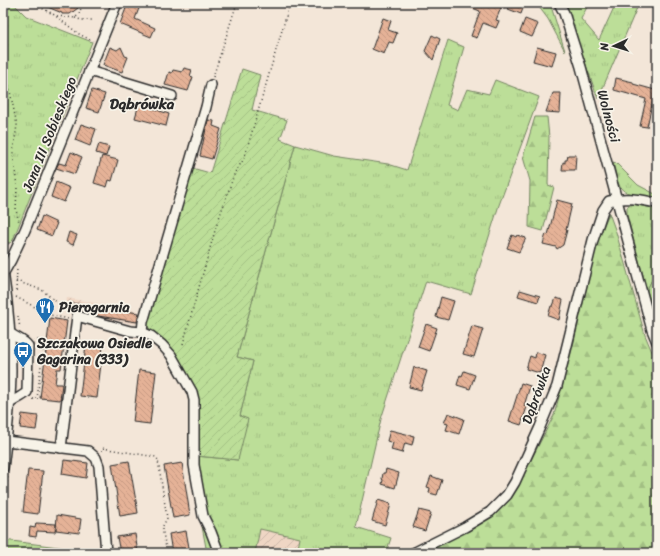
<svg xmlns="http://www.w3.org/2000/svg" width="660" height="556" viewBox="0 0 660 556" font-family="Sriracha,sans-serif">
<defs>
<pattern id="industrial-furrows" width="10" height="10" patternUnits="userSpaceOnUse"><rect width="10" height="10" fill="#efd6c4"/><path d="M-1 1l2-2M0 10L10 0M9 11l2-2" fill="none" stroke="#cdb8a9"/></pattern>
<pattern id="grass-tufts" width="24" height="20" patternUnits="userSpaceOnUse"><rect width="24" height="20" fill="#bcde98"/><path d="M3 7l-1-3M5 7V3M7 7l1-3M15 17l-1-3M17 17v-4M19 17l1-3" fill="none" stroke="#a2bf83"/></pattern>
<pattern id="forest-firs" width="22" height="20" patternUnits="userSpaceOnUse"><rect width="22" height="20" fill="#bcde98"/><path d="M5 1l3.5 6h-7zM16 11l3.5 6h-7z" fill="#a2bf83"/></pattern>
<pattern id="garden-furrows" width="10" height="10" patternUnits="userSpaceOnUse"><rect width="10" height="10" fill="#bcde98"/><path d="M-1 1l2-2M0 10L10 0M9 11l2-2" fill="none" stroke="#a2bf83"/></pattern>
<pattern id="building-back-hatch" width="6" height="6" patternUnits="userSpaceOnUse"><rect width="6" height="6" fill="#e5b297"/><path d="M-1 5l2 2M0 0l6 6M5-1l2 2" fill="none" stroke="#c59982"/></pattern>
</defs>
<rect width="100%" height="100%" fill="#f3e6d8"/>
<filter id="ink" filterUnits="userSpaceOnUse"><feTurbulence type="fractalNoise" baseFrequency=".025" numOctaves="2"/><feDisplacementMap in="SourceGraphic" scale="8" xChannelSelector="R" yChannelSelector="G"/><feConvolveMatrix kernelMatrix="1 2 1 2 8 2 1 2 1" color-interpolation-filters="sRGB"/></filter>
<g filter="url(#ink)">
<g fill="url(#industrial-furrows)">
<polygon points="67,298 138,311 136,324 69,312 66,307"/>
<polygon points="260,529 300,538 297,553 255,553"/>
</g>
<g fill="url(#grass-tufts)" stroke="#748462">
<polygon points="3,3 13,3 26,16 92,42 13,240 10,243 7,242 3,214"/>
<polygon points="536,3 550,3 565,51 548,19"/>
<polygon points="564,3 579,3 587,7 581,19 599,40 616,3 639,3 598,99"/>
<polygon points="448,40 464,47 447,105 458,110 467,89 489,94 495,80 539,97 499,205 471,294 426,281 381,419 356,527 391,538 386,553 297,553 300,538 260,529 255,553 207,553 201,521 196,456 238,460 240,416 253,361 237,357 295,145 334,156 388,164 407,170"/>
<path d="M613 162 616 163 638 185 657 195V197C648 196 625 196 620 187 616 180 615 169 613 162Z"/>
<polygon points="632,204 657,209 657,269 647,290 627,215 627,207"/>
<polygon points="4,540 89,551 88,553 3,553"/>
</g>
<g fill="url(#forest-firs)" stroke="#748462">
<polygon points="535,117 547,117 549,137 548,185 554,187 543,231 529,227 530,181 523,157"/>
<polygon points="609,213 616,232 645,335 657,364 657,553 421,553 492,517 512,497 554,415 573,346 597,242"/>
<polygon points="657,269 657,324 647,290"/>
</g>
<polygon fill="url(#garden-furrows)" stroke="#748462" points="242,69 260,75 252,110 287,120 280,139 295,145 237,357 253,361 240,416 248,419 238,460 196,456 198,407 186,374 174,351 147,326 192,168 210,173"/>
<g fill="url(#building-back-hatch)" stroke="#2b2b2b">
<polygon points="38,3 74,3 78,8 70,14 62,14 62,13"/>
<polygon points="128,3 141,3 135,19 155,28 151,37 120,24"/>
<polygon points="462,3 503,3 496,20 499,21 496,28 483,23 477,38 471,36 480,11 462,4"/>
<polygon points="511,3 525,3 521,14 508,9"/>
<polygon points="383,18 391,21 388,30 397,33 393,43 389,42 384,54 372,49"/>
<polygon points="525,19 538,24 532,37 520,32"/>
<polygon points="432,35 440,39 433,60 425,51"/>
<polygon points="110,47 117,50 121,47 125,56 128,57 122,72 103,65"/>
<polygon points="537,47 556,52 552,66 533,61"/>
<polygon points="184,68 192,70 190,76 193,77 188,91 165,85 169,72 172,73 173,70 182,72"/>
<polygon points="616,78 633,82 633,84 655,90 647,127 640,126 646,99 614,90"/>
<polygon points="92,90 105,94 99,112 86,108"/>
<polygon points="553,93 561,93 560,113 546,112"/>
<polygon points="139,104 169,114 166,126 135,118"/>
<polygon points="208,120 214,121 213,126 221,129 212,159 200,156"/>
<polygon points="81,124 96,129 90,146 75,140"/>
<polygon points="99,144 109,147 106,156 96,153"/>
<polygon points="71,152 82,157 75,174 56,168 59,163 66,165"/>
<polygon points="568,155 576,155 575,170 562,170 563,162 565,163 565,160 567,160"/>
<polygon points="102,156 118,160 112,181 109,180 107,187 94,183"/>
<polygon points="56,182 70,188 64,202 51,197"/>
<polygon points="557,200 572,204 566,230 567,230 563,245 557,249 556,247 543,244 546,234 548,235"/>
<polygon points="42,216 57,223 52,236 37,230"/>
<polygon points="69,232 77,235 73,245 66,242"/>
<polygon points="512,235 516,237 517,235 526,238 519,252 507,248"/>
<polygon points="520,290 540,296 538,302 518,296"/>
<polygon points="441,297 454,301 448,320 436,317"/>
<polygon points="556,298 563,300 559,320 548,316 551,306 553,306"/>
<polygon points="71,303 139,313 138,317 137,322 98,316 79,310 70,311"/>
<polygon points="50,318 67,321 61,369 57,369 55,384 62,384 60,400 40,398"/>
<polygon points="426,324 437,328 429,351 418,347"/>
<polygon points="472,326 483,329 474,357 463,354"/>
<polygon points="86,344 103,346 97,398 80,396"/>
<polygon points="536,352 545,355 540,373 526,369 530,356 535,358"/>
<polygon points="414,367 427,371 421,390 409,387"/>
<polygon points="139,370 156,372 150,424 133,422"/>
<polygon points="464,371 475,375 470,389 457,385 460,375 462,376"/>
<polygon points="521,383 530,386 524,406 527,407 521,425 509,421"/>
<polygon points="448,413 464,419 459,434 446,430 448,424 444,423"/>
<polygon points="22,414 38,416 36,430 20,428"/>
<polygon points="390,430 414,436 412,445 405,443 402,453 391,450 393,443 387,441"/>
<polygon points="64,460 88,463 86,478 62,474"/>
<polygon points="129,461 138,513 120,516 112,464"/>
<polygon points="182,463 190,515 173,518 164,466"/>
<polygon points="386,469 399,473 395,488 382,484 383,480 382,479 383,473 385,473"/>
<polygon points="28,470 43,471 38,514 23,512"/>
<polygon points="431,476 442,480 437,495 429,493 430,488 427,487"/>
<polygon points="378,500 391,504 385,525 372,521"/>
<polygon points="419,510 431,513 425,531 413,527"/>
<polygon points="57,515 81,519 79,533 56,530"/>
<polygon points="36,523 56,524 55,532 37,531 36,537 29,536 30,527 35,528"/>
<polygon points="186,531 190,553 172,553 169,534"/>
<polygon points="135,534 138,553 120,553 117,537"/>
</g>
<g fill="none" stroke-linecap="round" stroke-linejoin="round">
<g stroke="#2b2b2b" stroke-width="12">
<g id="minor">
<polyline points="559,3 564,13 581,67 652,330 657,342"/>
<polyline points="89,71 172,96"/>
<path d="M3 271C8 304 11 337 11 370 11 403 7 435 3 468"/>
<polyline points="3,274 11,260 25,230 117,3"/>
<polyline points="142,332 143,322 206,107 211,85"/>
<path d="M10 403C16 399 23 396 27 392L28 346C24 340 16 338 10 333"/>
<polyline points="6,441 88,451 96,458 99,466 106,553"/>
<polyline points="61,448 77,316 130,331 142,332 151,336 162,345 171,355 192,392 194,400 194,465 203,516 211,532 219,553"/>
<path d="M413 553 465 527 490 512 507 495 515 482 540 427 557 386 593 240 603 210 609 201C625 196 641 200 657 203"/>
</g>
</g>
<g stroke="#2b2b2b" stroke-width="1.5" stroke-dasharray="1 3" stroke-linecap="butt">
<polyline points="32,3 53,14 79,34 93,41"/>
<polyline points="98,3 99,4"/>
<polyline points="57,16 75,18 79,14 83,3"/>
<polyline points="75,18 81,20 93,20"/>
<polyline points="3,58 17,125 13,153 17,187 16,210 19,222"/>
<polyline points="213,77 237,3"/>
<polyline points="3,225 6,242 9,244"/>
<polyline points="16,281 42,290 70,313"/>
<polyline points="16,291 17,268"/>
<polyline points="16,297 50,315 69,319"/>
<polyline points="18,316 20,328"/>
<polyline points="183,344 216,227 235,172 244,159 290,3"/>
<polyline points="33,399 37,399 44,341 34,339"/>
<polyline points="102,451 102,448 156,457 158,460 167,518 162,528 167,553"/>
<polyline points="3,518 8,474"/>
</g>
<use href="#minor" stroke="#f7f3e8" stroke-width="9"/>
</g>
</g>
<defs>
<g id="restaurant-pin" transform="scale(1)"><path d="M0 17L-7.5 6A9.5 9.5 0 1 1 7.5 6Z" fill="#1f6fb2" stroke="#f7f3e8"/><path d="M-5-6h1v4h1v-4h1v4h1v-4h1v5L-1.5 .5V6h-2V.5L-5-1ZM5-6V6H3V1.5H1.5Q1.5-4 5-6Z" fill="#fff"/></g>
<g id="bus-pin" transform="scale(1)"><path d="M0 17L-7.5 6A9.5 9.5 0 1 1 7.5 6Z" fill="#1f6fb2" stroke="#f7f3e8"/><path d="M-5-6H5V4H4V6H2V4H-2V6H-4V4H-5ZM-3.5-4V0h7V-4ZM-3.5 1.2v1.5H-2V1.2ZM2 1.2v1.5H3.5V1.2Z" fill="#fff"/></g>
</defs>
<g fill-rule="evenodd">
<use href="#restaurant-pin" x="45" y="307"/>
<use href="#bus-pin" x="23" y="351"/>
</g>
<g text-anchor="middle" stroke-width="3.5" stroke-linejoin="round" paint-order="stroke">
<g font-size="14" fill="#2b2b2b" stroke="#f7f3e8">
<text transform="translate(609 116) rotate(75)" y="5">Wolności</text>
<text transform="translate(49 134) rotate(-68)" y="5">Jana III Sobieskiego</text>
<text transform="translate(536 395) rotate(-70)" y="5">Dąbrówka</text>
</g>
<g font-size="14" font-weight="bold" fill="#2b2b2b" stroke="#f7f3e8" text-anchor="start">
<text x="59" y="312">Pierogarnia</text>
<text x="37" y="348">Szczakowa Osiedle<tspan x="37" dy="16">Gagarina (333)</tspan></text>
</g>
<g font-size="15" font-weight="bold" fill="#2b2b2b" stroke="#f7f3e8">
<text x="142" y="109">Dąbrówka</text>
</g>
</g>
<rect width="660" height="556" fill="none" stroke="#f7f3e8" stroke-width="16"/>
<rect x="8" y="8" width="644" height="540" fill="none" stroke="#2b2b2b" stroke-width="1.5" filter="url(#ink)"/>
<g transform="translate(614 46) rotate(266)" stroke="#f7f3e8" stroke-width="3" paint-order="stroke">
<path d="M0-3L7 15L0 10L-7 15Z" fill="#2b2b2b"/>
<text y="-6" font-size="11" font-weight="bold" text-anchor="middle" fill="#2b2b2b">N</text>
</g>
</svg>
